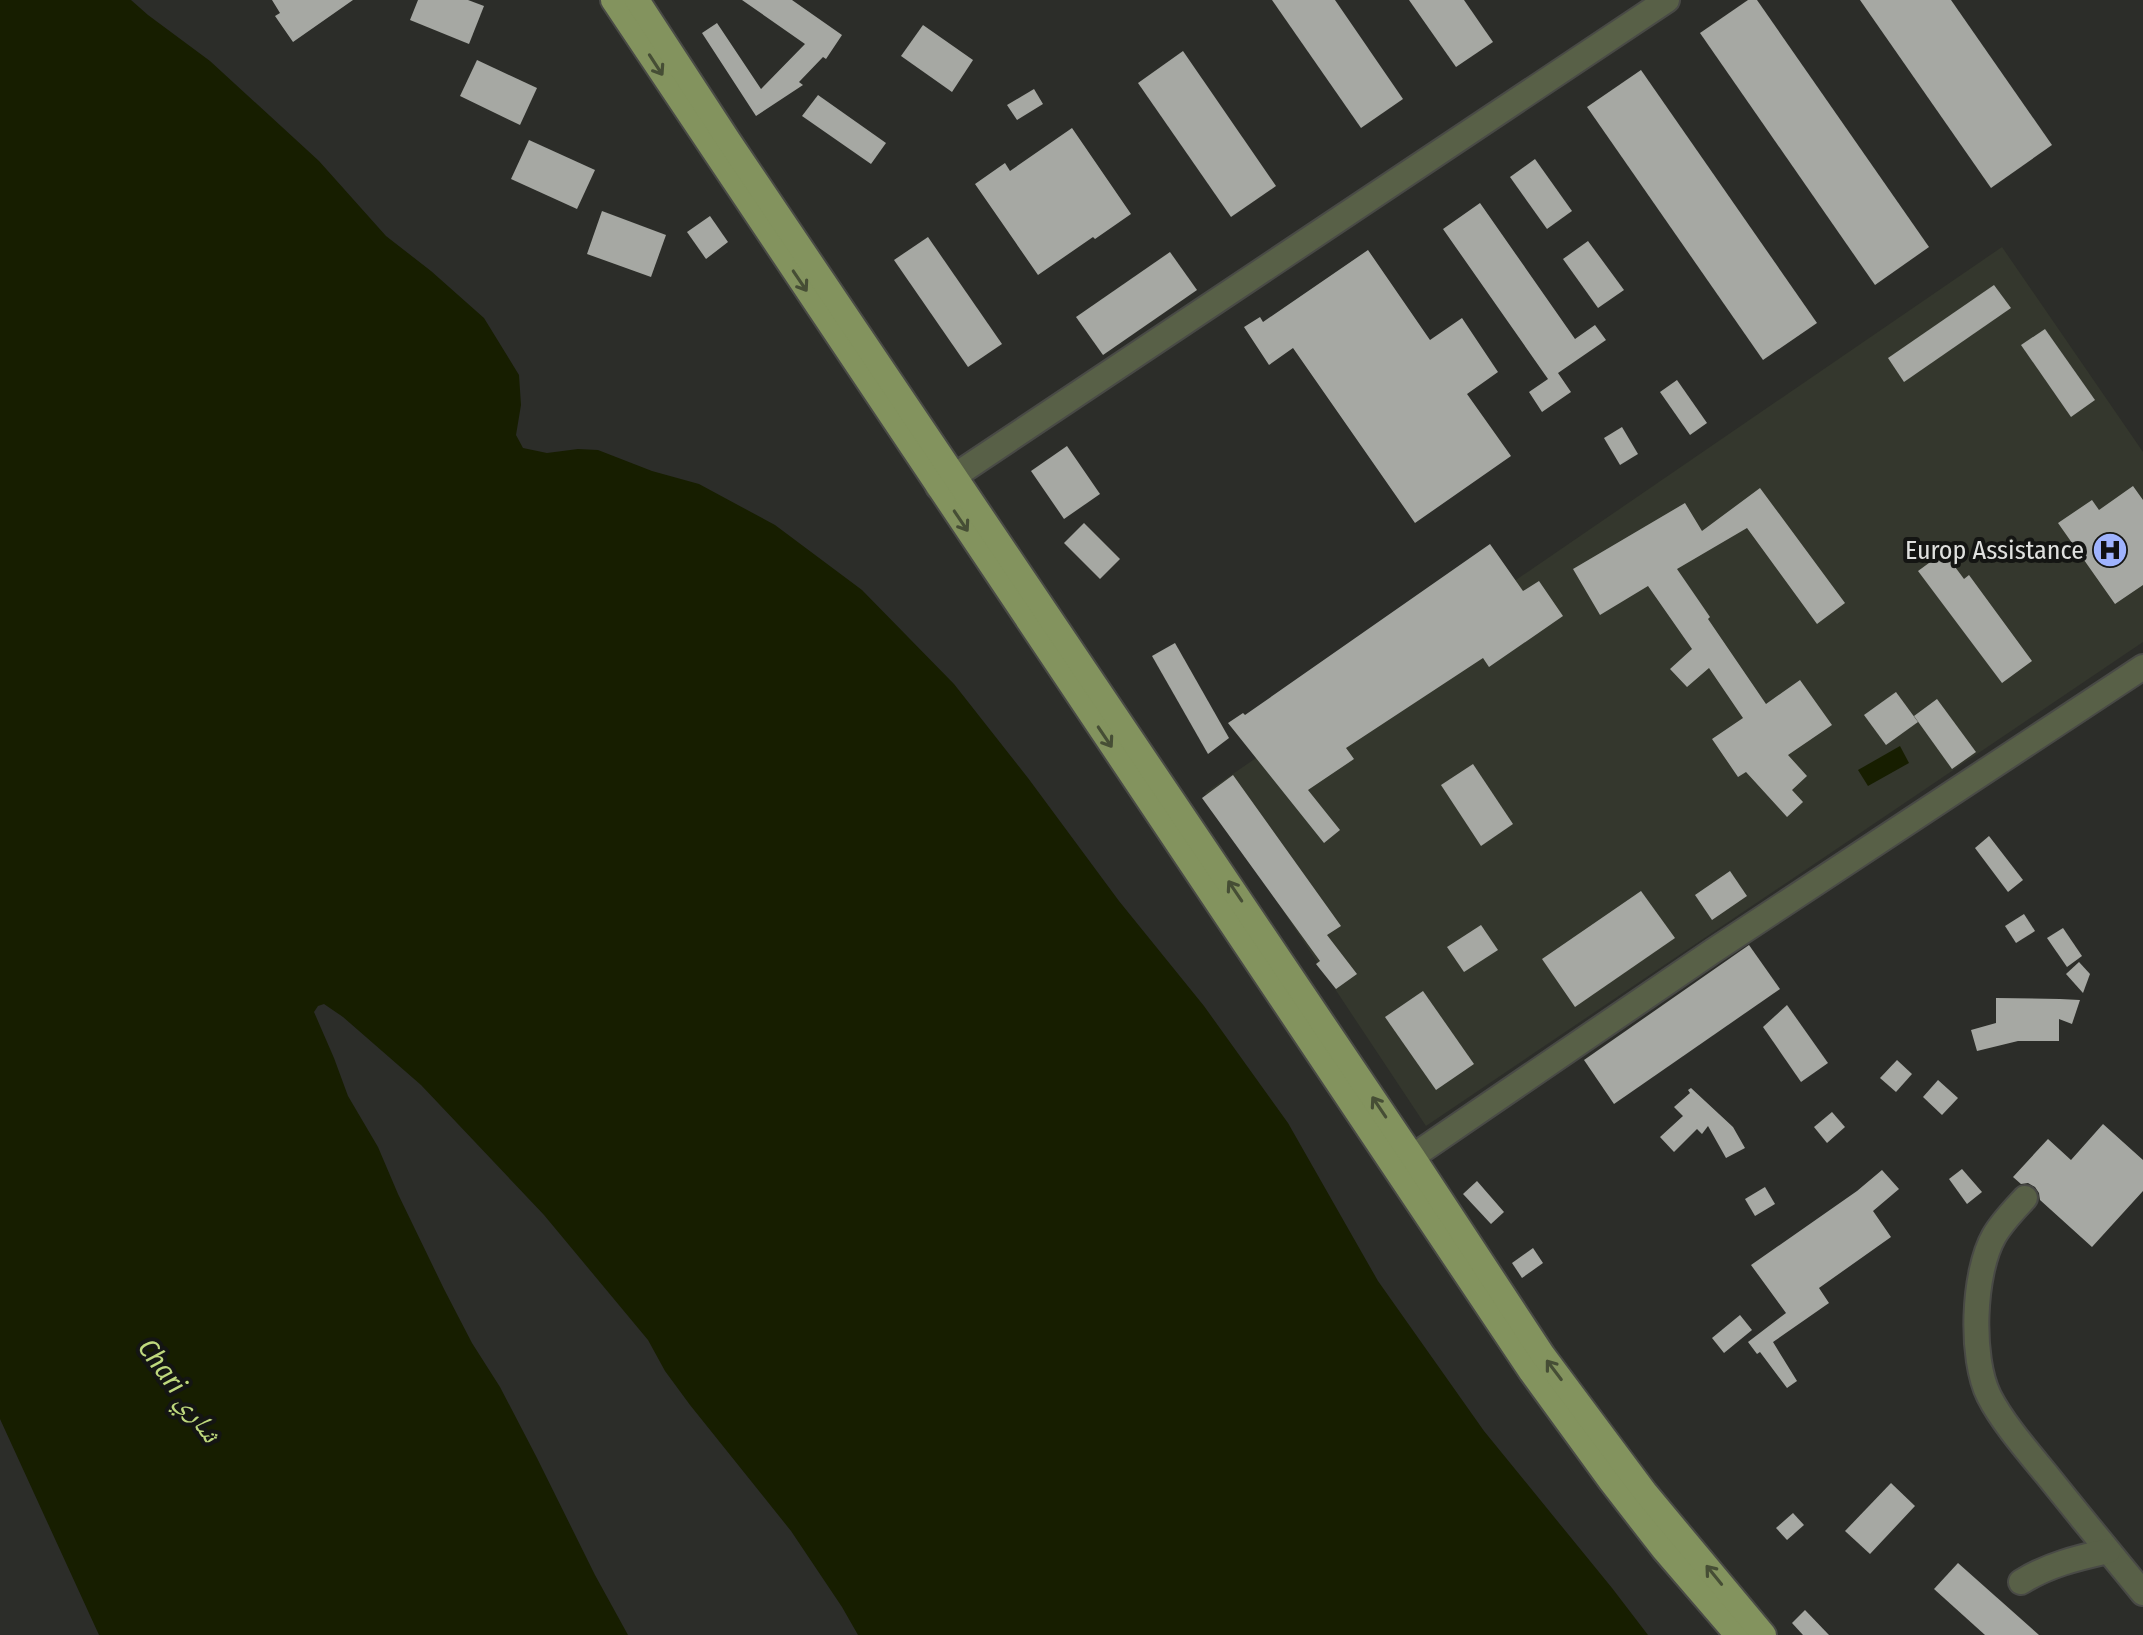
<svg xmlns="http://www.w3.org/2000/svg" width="2143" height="1635" viewBox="0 0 2143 1635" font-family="'Fira Sans Condensed','Noto Naskh Arabic',sans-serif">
<rect width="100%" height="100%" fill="#2c2d29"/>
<polygon fill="#34372d" points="2002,247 2143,452 2143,642 1426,1126 1205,793"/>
<g fill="#171e00">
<polygon points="0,0 131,0 148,15 210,61 319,161 386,236 431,271 484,318 519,375 521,405 516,435 523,448 547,453 578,449 598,450 652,471 699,484 775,525 862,590 954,684 1028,778 1119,901 1204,1006 1288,1123 1378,1281 1484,1431 1612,1588 1648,1635 858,1635 842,1607 791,1531 690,1405 665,1371 648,1340 544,1215 421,1085 343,1017 324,1004 318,1006 314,1012 334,1058 348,1096 378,1147 398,1194 444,1289 472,1343 500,1387 537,1458 595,1575 628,1635 99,1635 0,1419"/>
<polygon points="1900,746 1909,763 1868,786 1858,770"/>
</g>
<g fill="#a6a8a3">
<polygon points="272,0 353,0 293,42 275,16 280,13"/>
<polygon points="418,0 468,0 484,6 469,44 410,20"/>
<polygon points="742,0 792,0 842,35 826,59 823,57 799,82 803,85 756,116 702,33 717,23 761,89 805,44"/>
<polygon points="1272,0 1335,0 1403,99 1361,128"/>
<polygon points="1409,0 1464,0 1493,42 1456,67"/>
<polygon points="1748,0 1757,0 1929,247 1875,285 1700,33"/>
<polygon points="1860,0 1951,0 2052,145 1991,188"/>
<polygon points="923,25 973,60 952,92 901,56"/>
<polygon points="1183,51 1276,186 1231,217 1138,83"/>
<polygon points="477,60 537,88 520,125 460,96"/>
<polygon points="1641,70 1817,323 1763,360 1587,107"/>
<polygon points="1034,89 1043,104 1017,120 1007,105"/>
<polygon points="818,95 886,143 871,164 802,116"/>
<polygon points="1072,128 1131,214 1095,239 1093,237 1038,275 975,184 1005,163 1010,171"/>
<polygon points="529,140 595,170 577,209 511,179"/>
<polygon points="1535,159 1572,211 1547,229 1510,177"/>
<polygon points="1480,203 1575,339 1595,325 1606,340 1558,373 1571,392 1542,412 1529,392 1548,379 1443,229"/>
<polygon points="602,211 666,235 651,277 587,254"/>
<polygon points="710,216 728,242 706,259 687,232"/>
<polygon points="928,237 1002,344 968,367 894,260"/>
<polygon points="1588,241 1624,290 1598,308 1563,259"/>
<polygon points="1368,250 1430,340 1462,318 1498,372 1467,394 1511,456 1415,523 1293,348 1269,365 1244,327 1260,317 1263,322"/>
<polygon points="1170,252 1197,290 1103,355 1076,317"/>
<polygon points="1994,285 2011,308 1904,382 1888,358"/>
<polygon points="2045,329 2095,400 2071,417 2021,345"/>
<polygon points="1677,380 1707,423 1690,435 1660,392"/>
<polygon points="1622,427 1638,454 1620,465 1604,438"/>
<polygon points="1067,446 1100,494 1064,519 1031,471"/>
<polygon points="2133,486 2143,500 2143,585 2115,604 2058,523 2092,500 2099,510"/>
<polygon points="1760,488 1845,603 1817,624 1747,528 1677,569 1710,617 1708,619 1766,704 1800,680 1832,725 1788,755 1807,776 1792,790 1803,802 1787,817 1746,772 1738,777 1712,739 1743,718 1709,668 1687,687 1670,669 1692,649 1648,586 1600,615 1573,569 1685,503 1702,531"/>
<polygon points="1084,523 1120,559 1100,579 1064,543"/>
<polygon points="1490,544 1523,591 1539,581 1563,616 1489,667 1483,658 1346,748 1354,759 1308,790 1340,830 1324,843 1228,723 1243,713 1245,715"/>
<polygon points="1944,552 1964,579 1969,575 2032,661 2002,683 1918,571"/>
<polygon points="1175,643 1229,738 1208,754 1152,656"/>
<polygon points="1896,692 1918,722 1886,745 1864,715"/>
<polygon points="1937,699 1976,752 1952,769 1914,716"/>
<polygon points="1473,764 1513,824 1481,846 1441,785"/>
<polygon points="1233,775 1341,926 1327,935 1357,974 1336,989 1316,964 1320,961 1202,798"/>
<polygon points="1989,836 2023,880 2008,892 1975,848"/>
<polygon points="1730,871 1747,896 1712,920 1695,895"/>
<polygon points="1641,891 1675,938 1575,1007 1542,959"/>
<polygon points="2024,914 2035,931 2016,943 2005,926"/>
<polygon points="1481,925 1498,950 1464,972 1447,947"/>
<polygon points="2063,928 2082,956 2067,967 2047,938"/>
<polygon points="1749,945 1780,989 1614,1104 1584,1060"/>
<polygon points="2079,962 2090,974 2083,993 2066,974"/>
<polygon points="1423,991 1474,1064 1436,1090 1385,1017"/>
<polygon points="1996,998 2060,999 2080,1000 2072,1024 2059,1019 2059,1041 2018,1041 1977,1051 1971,1030 1996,1023"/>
<polygon points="1787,1005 1828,1063 1801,1082 1763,1027"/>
<polygon points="1897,1060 1912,1074 1896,1092 1880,1078"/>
<polygon points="1938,1080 1958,1098 1942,1115 1923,1097"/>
<polygon points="1691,1088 1733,1127 1745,1148 1726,1158 1708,1126 1702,1134 1697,1129 1674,1152 1660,1137 1683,1116 1674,1107 1690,1093 1688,1090"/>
<polygon points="1832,1112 1845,1127 1827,1143 1814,1127"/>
<polygon points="2103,1124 2143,1160 2143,1191 2092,1247 2040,1200 2039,1193 2035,1187 2028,1183 2021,1184 2013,1177 2048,1139 2071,1160"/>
<polygon points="1962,1169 1982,1192 1967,1204 1949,1179"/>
<polygon points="1882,1170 1899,1189 1873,1211 1891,1237 1819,1288 1829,1303 1773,1342 1797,1381 1787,1388 1760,1352 1757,1354 1748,1342 1786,1313 1751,1265 1857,1191"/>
<polygon points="1477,1181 1504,1212 1491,1224 1463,1194"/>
<polygon points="1765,1187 1775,1204 1755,1216 1745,1199"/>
<polygon points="1533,1248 1543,1263 1522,1278 1512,1263"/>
<polygon points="1740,1315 1752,1330 1724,1353 1712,1338"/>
<polygon points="1891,1483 1915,1506 1870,1554 1845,1531"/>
<polygon points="1793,1513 1804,1525 1787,1540 1776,1528"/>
<polygon points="1958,1563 2039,1635 1985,1635 1934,1589"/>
<polygon points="1805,1610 1829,1635 1803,1635 1792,1623"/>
</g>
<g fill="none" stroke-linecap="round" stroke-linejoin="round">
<g stroke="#494a46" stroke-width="28">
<g id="minor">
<polyline points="938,487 1667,0"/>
<polyline points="1396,1168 1713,951 2143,667"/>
<path d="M2025 1198C2014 1210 2002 1222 1994 1236 1973 1273 1970 1358 1989 1396 2002 1422 2029 1453 2047 1475 2079 1515 2111 1554 2143 1593"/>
<path d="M2021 1582C2048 1565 2077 1558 2108 1551"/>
</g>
</g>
<g stroke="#494a46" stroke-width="28">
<g id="major">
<polyline points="613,0 1531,1372 1611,1482 1663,1549 1737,1635"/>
<polyline points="637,0 729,141 1413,1157 1543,1355 1645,1492 1764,1635"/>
</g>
</g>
<use href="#minor" stroke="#586047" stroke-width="24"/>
<use href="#major" stroke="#83935e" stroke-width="24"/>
</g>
<defs><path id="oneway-shaft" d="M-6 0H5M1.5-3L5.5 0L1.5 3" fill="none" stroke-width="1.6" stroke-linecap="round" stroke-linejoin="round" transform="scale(2)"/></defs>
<g stroke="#464e35">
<use href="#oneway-shaft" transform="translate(656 65) rotate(57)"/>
<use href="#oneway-shaft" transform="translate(800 281) rotate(56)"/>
<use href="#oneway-shaft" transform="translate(961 521) rotate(56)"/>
<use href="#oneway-shaft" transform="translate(1105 737) rotate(56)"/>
<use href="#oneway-shaft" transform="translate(1235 891) rotate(-124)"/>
<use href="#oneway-shaft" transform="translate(1379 1107) rotate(-124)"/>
<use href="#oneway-shaft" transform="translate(1554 1370) rotate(-127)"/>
<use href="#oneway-shaft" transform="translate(1714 1575) rotate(-129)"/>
</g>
<defs>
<g id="hospital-disc" transform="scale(1.8)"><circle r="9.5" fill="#9fb3fd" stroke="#141513"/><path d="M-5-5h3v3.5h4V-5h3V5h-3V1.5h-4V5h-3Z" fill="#111"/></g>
</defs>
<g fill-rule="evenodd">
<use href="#hospital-disc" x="2110" y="550"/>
</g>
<g text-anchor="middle" stroke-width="8" stroke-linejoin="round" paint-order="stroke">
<g font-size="26" fill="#e0e1df" stroke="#141513" text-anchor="end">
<text x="2084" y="559">Europ Assistance</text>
</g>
<g font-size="28" font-style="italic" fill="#bed87d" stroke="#141513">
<text transform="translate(180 1390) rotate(54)" y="10">Chari شاري</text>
</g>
</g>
</svg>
